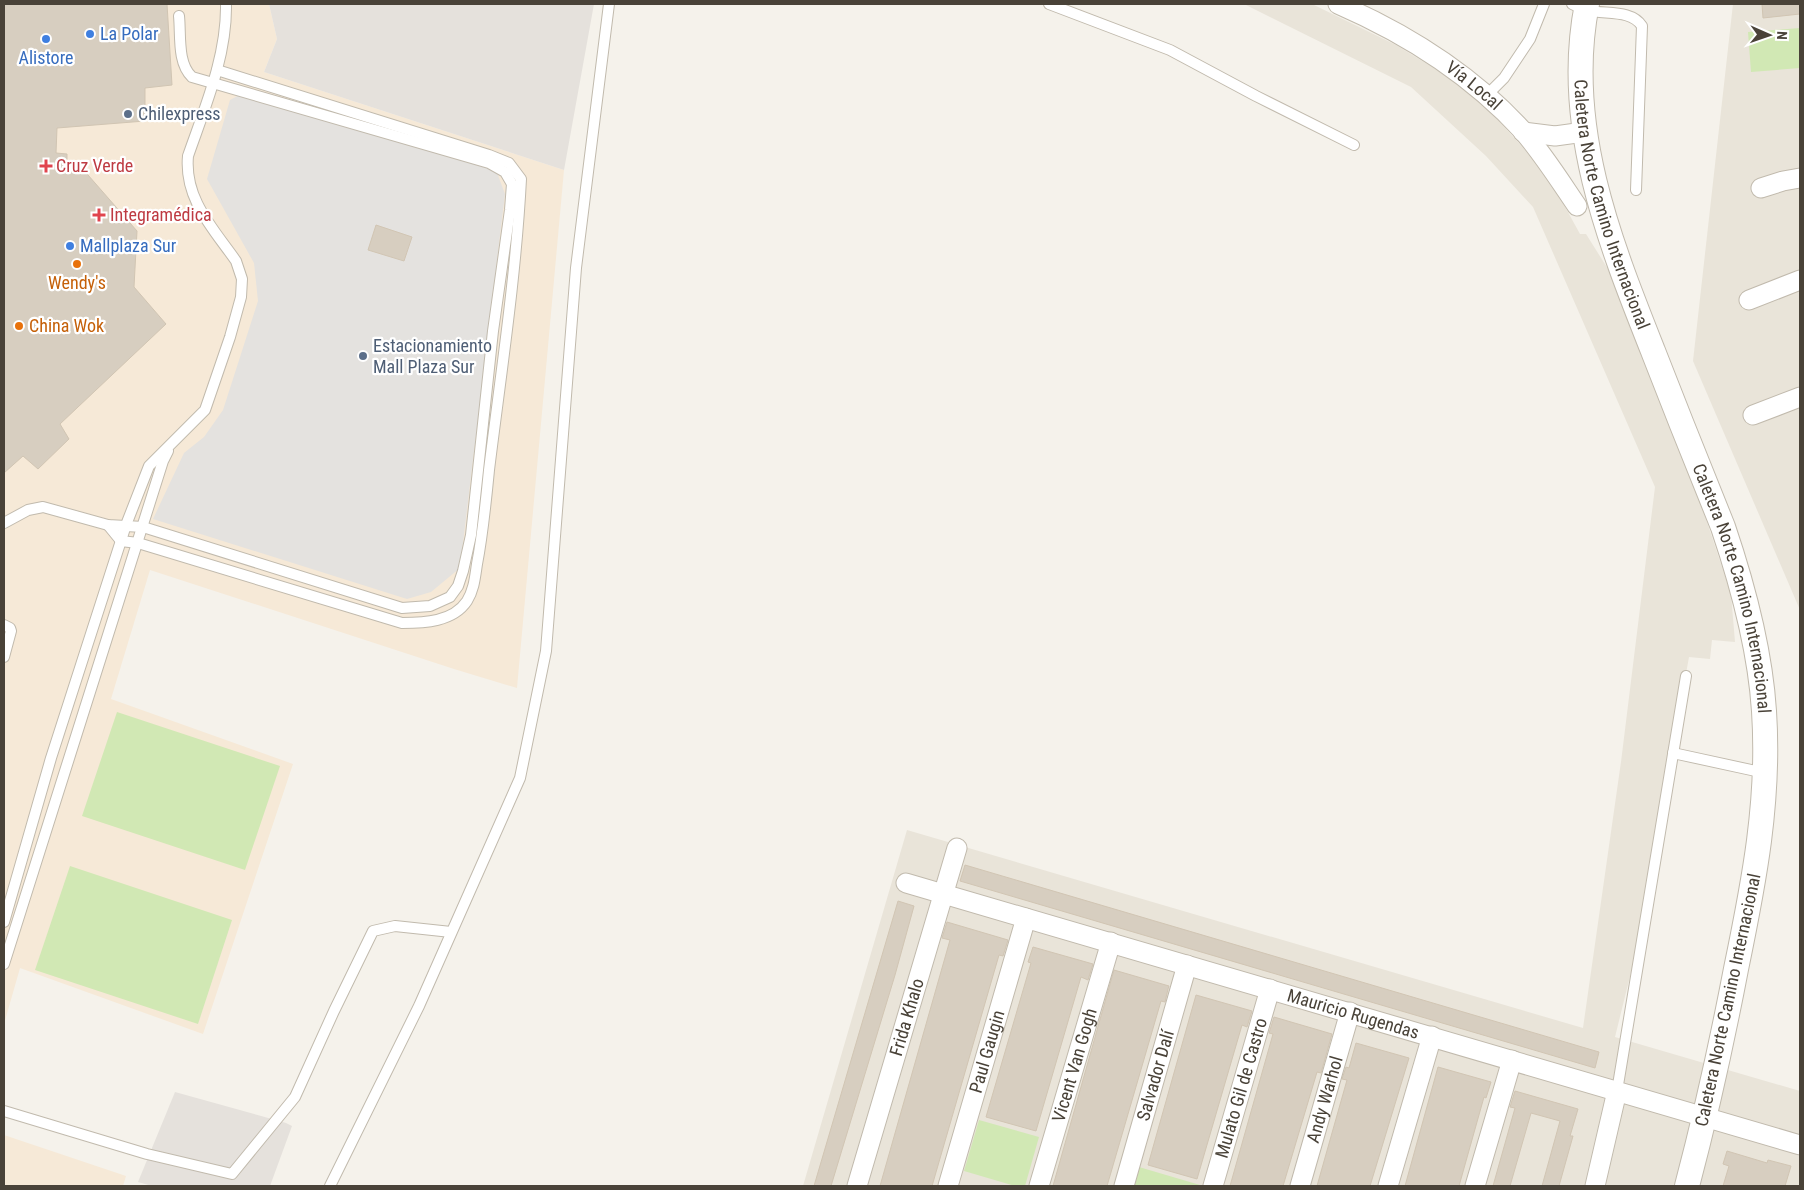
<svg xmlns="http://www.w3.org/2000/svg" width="1804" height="1190" viewBox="0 0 1804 1190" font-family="'Roboto Condensed',sans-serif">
<rect width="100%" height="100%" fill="#f5f2eb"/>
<g fill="#e9e4d9">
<polygon points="1244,4 1312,4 1396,45 1437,70 1477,97 1547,174 1580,234 1586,234 1608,269 1686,459 1731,594 1735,642 1712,640 1710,659 1689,657 1635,956 1615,1037 1800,1091 1800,1186 803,1186 907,830 1583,1028 1621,762 1655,487 1533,207 1486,156 1411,87"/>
<polygon points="1733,4 1800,4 1800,610 1693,361"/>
</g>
<g fill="#f6e9d7">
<polygon points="4,4 269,4 277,39 264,72 564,170 517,688 454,669 150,570 111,699 293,764 203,1034 20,968 4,1024"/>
<polygon points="4,1135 126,1176 123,1186 4,1186"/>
</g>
<g fill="#e5e1dc">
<polygon points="269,4 594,4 564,170 264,72 277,39"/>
<polygon points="175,1092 286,1123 292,1126 270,1186 152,1186 138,1182"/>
</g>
<g fill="#d1e8b4">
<polygon points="1800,28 1800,68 1751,72 1748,32"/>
<polygon points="117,712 280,766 245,870 82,816"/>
<polygon points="70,866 232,920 198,1024 35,970"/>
<polygon points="979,1120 1039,1137 1025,1186 1015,1186 964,1171"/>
<polygon points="1139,1167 1200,1185 1199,1186 1134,1186"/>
</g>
<polygon fill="#e4e2df" points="243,93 496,170 505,194 460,568 431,592 407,599 153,519 184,453 204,437 223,410 258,301 254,263 207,179 230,100"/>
<g fill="#d7cec0" stroke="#d1c5b3">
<polygon points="4,4 167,4 172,85 145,88 145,121 57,128 56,153 67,154 67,166 81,167 137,231 134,287 166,324 60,424 69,439 38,469 23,456 4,473"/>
<polygon points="1762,4 1800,4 1800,14 1763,18"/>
<polygon points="376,225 412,237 404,261 368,250"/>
<polygon points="965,865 1599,1052 1595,1068 960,881"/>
<polygon points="898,901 914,906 895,975 831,1186 814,1186"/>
<polygon points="947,922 1008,940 1003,956 999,955 932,1186 880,1186 950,940 942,938"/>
<polygon points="1033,947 1093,964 1088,980 1081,977 1036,1131 986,1117 1031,963 1028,962"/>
<polygon points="1114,970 1169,986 1168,989 1165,1002 1161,1001 1107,1186 1053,1186"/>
<polygon points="1196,995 1252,1011 1247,1027 1242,1025 1197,1179 1148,1165"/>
<polygon points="1274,1017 1332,1034 1321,1073 1317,1072 1283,1186 1230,1186 1273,1034 1269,1033"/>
<polygon points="1356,1043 1409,1058 1370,1186 1317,1186 1347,1080 1342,1079 1346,1067 1349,1068"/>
<polygon points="1438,1067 1491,1082 1486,1098 1484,1097 1459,1186 1405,1186"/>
<polygon points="1515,1091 1578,1109 1570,1136 1573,1136 1559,1186 1542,1186 1560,1121 1531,1113 1510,1186 1493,1186 1515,1108 1510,1107"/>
<polygon points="1727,1151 1767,1163 1768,1160 1791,1166 1785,1186 1723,1186 1729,1166 1723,1164"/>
</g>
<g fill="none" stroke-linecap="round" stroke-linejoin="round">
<g stroke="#c1baad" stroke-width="12">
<g id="service">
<polyline points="1049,4 1170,50 1256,96 1354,145"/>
<path d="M1572 4C1576 6 1582 9 1587 10 1604 15 1631 9 1642 26L1636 190"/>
<polyline points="1486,96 1504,78 1530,39 1544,4"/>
<path d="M4 523 28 510 43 507 108 525 143 527 402 608 430 606 450 597 458 586 463 571 471 535 493 331 510 210 512 184 505 172 489 163 192 77C177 63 181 35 179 16"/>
<path d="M108 525 121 541 138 543 402 623C424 623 453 622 467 601 474 590 475 577 477 564 483 533 486 501 489 470 501 373 516 276 521 179L509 163 489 155 217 70"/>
<polyline points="4,625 10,628 11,631 4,657"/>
<polyline points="1673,753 1765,773"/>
<path d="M4 922 51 758 126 525 149 466 205 410 230 337 241 297 242 279 236 261C213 228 184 199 188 156 205 107 227 56 226 4"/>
<polyline points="4,964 163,461 168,451"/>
<polyline points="1617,1091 1686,676"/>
<polyline points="4,1111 147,1154 232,1174 295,1097 334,1011 373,931 395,926 451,932"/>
<polyline points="330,1186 419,1006 520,778 546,651 576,268 609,4"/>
</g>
</g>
<g stroke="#c1baad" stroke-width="21">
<g id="minor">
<path id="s1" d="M1338 4C1407 34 1471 74 1523 131 1543 154 1560 181 1577 206"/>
<polyline points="1523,132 1555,136 1584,132"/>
<polyline points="1761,188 1783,181 1800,178"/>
<polyline points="1749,300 1800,280"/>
<polyline points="1753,415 1800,397"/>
<path id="s2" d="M906 883 1800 1145"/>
<path id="s3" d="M857 1186 957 848"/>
<path id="s4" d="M948 1186 1026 918"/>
<path id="s5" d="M1039 1186 1111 942"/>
<path id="s6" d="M1124 1186 1187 965"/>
<path id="s7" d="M1213 1186 1270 989"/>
<path id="s8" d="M1300 1186 1350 1012"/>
<polyline points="1388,1186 1432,1036"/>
<polyline points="1475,1186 1512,1060"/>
<polyline points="1595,1186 1617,1091"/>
</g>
</g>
<g stroke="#c1baad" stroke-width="26">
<g id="tertiary">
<path id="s9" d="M1587 4C1563 125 1609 240 1653 351 1676 410 1699 468 1723 527 1743 586 1760 648 1764 711 1770 800 1754 882 1736 969 1722 1042 1706 1114 1687 1186"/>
</g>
</g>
<use href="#service" stroke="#fff" stroke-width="10"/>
<use href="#minor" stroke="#fff" stroke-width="19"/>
<use href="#tertiary" stroke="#fff" stroke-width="24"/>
</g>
<g fill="#3f7fe0" stroke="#fff" stroke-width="2">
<circle cx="90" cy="34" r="5"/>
<circle cx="46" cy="39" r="5"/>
<circle cx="70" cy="246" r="5"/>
</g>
<g fill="#5c6f8a" stroke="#fff" stroke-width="2">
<circle cx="128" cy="114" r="5"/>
<circle cx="363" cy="356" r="5"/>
</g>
<g fill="#e0444e" stroke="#fff" stroke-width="2">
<path d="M43.5 158.5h5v5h5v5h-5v5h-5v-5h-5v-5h5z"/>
<path d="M96.5 207.5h5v5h5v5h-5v5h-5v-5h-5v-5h5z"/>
</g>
<g fill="#e8710a" stroke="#fff" stroke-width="2">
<circle cx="77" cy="264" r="5"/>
<circle cx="19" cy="326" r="5"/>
</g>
<g text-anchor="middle" stroke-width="4.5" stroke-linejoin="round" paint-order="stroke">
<g font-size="18" fill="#366cbe" stroke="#fff" text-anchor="start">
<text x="100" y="40">La Polar</text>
<text x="46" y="64" text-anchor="middle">Alistore</text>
<text x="80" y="252">Mallplaza Sur</text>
</g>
<g font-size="18" fill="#494238" stroke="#fff">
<text dy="6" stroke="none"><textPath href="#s1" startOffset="159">Vía Local</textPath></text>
<text dy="6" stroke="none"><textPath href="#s9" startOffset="205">Caletera Norte Camino Internacional</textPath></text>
<text dy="6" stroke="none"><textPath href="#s9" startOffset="610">Caletera Norte Camino Internacional</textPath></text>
<text transform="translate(1728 1000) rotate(-78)" y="6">Caletera Norte Camino Internacional</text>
<text dy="6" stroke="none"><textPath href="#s2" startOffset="466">Mauricio Rugendas</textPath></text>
<text dy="6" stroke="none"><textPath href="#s3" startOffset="176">Frida Khalo</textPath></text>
<text dy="6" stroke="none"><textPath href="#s4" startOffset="140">Paul Gaugin</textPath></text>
<text dy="6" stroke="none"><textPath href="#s5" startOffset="126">Vicent Van Gogh</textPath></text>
<text dy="6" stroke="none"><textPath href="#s6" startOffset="115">Salvador Dalí</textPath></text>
<text dy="6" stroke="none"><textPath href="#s7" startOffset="102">Mulato Gil de Castro</textPath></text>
<text dy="6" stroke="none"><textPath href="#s8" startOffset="90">Andy Warhol</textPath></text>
</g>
<g font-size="18" fill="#4e5e75" stroke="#fff" text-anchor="start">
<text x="138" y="120">Chilexpress</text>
<text x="373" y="352">Estacionamiento<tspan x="373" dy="21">Mall Plaza Sur</tspan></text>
</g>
<g font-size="18" fill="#be3a42" stroke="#fff" text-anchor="start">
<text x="56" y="172">Cruz Verde</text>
<text x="110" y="221">Integramédica</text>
</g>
<g font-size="18" fill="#c56008" stroke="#fff">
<text x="77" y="289">Wendy's</text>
<text x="29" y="332" text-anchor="start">China Wok</text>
</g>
</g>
<rect width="1804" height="1190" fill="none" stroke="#494238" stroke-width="10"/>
<g transform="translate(1769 35) rotate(92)" stroke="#ffffff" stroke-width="4" paint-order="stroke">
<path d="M0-4L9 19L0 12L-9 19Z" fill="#494238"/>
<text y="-8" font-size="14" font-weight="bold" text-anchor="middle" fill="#494238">N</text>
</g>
</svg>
